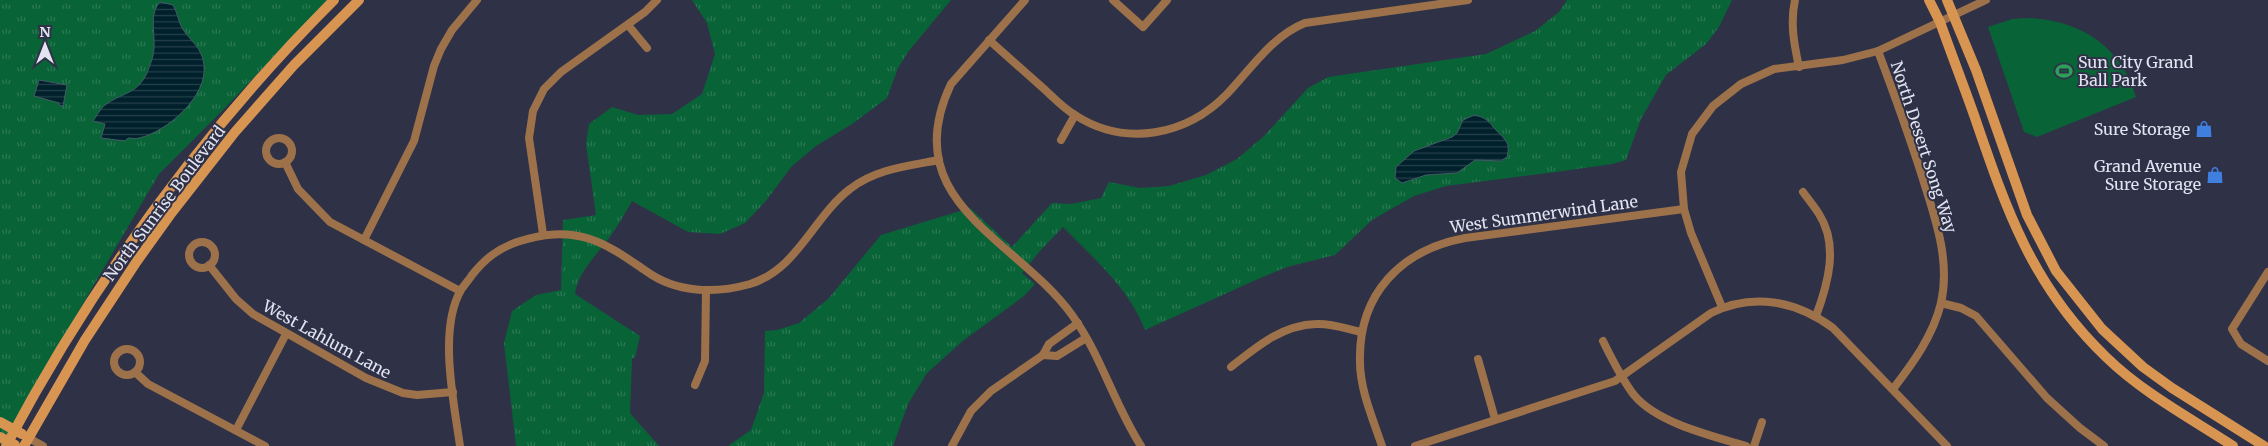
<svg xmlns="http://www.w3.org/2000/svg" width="2268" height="446" viewBox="0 0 2268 446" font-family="Merriweather,serif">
<defs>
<pattern id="grass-tufts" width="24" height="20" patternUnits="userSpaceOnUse" patternTransform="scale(1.25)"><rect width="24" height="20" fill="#086337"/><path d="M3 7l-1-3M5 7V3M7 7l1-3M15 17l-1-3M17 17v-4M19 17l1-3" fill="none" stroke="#2c7954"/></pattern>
<pattern id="water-rules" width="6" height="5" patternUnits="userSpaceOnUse" patternTransform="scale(1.25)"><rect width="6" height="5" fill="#00202b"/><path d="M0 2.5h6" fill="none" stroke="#25404a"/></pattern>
</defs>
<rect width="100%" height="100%" fill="#2f3147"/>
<g fill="url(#grass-tufts)">
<polygon points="0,0 327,0 226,107 159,174 0,445"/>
<path d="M692 0H951L908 52 898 68 887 98 852 124 816 146 792 166 765 202 745 223 720 234 688 232 632 201C625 213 618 226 609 238 596 256 578 272 575 294L640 336 635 357 632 359 630 413 659 446H516L504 343 512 311 536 295 561 290 563 220 596 215 586 144 589 124 612 107 638 115 672 114 702 94 715 54 707 23Z"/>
<path d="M1567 0H1732L1719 27 1706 44 1666 75 1641 119 1626 160 1612 164 1556 172 1446 186 1414 196 1372 220 1335 255 1287 267 1258 279 1145 330C1129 288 1094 259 1063 227L1040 251 1022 273 1035 284 1024 296 964 340 927 373 908 404 893 446H728L751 430 764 393 765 331 777 330 799 323 828 299 881 235 970 208 1012 247 1052 203 1071 204 1101 198 1109 182 1140 188 1169 186 1206 175 1237 159 1264 136 1308 88 1328 77 1486 54 1535 31 1559 12Z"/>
</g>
<path fill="#086337" d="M2026 18C2078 19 2121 45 2136 97L2037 137 2024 132 1988 27 2012 19Z"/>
<g fill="url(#water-rules)" stroke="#445b67">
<path d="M160 2 173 5C177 12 178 19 181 26 189 41 202 46 204 65 208 96 167 132 139 138 136 139 132 138 128 138L125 141 101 138 105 124 93 121C98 114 101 107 108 103 124 92 137 94 147 73 150 65 154 56 154 47 155 31 149 14 160 2Z"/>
<polygon points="39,80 67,85 63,106 59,105 59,103 34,96"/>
<path d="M1474 115C1486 117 1489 122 1496 130 1505 140 1511 142 1507 157L1501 161 1475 160 1457 173 1426 175 1402 183 1395 178 1396 167 1414 151 1452 137 1457 133 1463 120Z"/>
</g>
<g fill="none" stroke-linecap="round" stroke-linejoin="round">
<g stroke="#9d724a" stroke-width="8">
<path d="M1025 0 951 84C895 202 1016 238 1072 315 1101 355 1114 404 1141 446"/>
<polyline points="1113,0 1143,27 1167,0"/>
<path d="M1795 0C1790 23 1794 44 1799 67"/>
<polyline points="628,25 647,48"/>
<path d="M989 40C1007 56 1025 72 1043 88 1053 97 1063 108 1075 115 1126 148 1187 135 1227 94 1251 69 1272 36 1305 23L1468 0"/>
<path d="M1878 51C1893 91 1908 132 1921 173 1934 215 1951 259 1941 303 1933 336 1913 363 1893 389"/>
<circle cx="279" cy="151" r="13"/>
<polyline points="1061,140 1075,115"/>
<polyline points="285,162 298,189 330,222 460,291"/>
<path d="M1803 192C1808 199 1814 206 1819 214 1839 245 1828 284 1816 316"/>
<polyline points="543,234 529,138 533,111 544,89 561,72 645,12 657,0"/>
<polyline points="364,240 414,141 434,66 441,49 452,30 477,0"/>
<circle cx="202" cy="255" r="13"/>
<polyline points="209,265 236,299 253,314 366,378 403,393 417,395 453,392"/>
<polyline points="2268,272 2232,329 2241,344 2268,361"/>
<polyline points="1941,303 1961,308 1976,316 2047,398 2080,428 2104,446"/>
<polyline points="1722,307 1691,233 1684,209 1681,172 1692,134 1713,106 1741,84 1774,69 1843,60 1878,51 1986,0"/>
<path d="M1603 341C1612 359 1621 378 1634 395 1657 423 1712 436 1746 446"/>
<circle cx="127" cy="362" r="13"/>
<polyline points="1043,355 1057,356 1086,338"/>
<polyline points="1478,359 1495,419"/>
<path d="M1231 367C1256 347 1282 325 1316 324 1331 323 1347 329 1361 332"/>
<polyline points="135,372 148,384 265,446"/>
<polyline points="695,385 705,361 706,291"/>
<polyline points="236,430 286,334"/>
<polyline points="25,436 43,446"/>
<path d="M460 446C454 403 438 329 461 290 464 285 469 280 472 275 485 259 497 249 517 242 542 234 565 231 590 239 611 246 628 259 646 271 676 293 715 294 750 284 798 269 813 217 850 189 875 169 908 166 939 160"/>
<polyline points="952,446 971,411 991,391 1043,355 1049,344 1078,323"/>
<path d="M1382 446C1373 419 1360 390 1360 362 1358 294 1401 250 1465 238L1684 209"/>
<path d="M1415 446 1615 381 1711 313C1753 292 1796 301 1833 328L1947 446"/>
<polyline points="1754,446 1762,422"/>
</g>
<g stroke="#d89451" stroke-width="10">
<path d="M1929 0 1940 22C1951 53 1963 84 1974 115 2006 209 2032 286 2106 357 2143 393 2190 418 2233 446"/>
<polyline points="1947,0 1976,70 2027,215 2056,271 2102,329 2143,367 2172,388 2264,446"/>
<polyline points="0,422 22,434"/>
<polyline points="0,437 15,445"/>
<path d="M6 446C93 282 203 131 334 0"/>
<polyline points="24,446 85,340 137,261 170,215 235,132 294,65 359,0"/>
</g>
</g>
<defs>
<g id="stadium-bare" transform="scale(1.35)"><path d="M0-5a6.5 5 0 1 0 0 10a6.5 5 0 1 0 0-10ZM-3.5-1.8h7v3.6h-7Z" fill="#2e9e5b" stroke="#2f3147" stroke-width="2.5" paint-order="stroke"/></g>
<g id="shop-bare" transform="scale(1.35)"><path d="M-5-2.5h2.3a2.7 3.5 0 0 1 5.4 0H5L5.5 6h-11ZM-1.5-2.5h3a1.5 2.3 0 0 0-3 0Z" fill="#3f7fe0" stroke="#2f3147" stroke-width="2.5" paint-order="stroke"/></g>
</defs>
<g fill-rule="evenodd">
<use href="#stadium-bare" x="2064" y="71"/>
<use href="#shop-bare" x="2204" y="129"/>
<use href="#shop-bare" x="2215" y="175"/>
</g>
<g text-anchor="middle" stroke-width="4" stroke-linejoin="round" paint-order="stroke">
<g font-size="16" fill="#e2e4f2" stroke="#2f3147" text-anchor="end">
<text x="2078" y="68" text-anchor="start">Sun City Grand<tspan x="2078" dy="18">Ball Park</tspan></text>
<text x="2190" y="135">Sure Storage</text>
<text x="2201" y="172">Grand Avenue<tspan x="2201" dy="18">Sure Storage</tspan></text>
</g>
<g font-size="16" fill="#e2e4f2" stroke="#2f3147">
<text transform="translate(1924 147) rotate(72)" y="6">North Desert Song Way</text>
<text transform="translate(164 203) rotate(-53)" y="6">North Sunrise Boulevard</text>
<text transform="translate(1544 214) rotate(-8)" y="6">West Summerwind Lane</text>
<text transform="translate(327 339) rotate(29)" y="6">West Lahlum Lane</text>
</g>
</g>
<g transform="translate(45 45)" stroke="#2f3147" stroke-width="4" paint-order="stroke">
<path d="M0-4L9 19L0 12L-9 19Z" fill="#e2e4f2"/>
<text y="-8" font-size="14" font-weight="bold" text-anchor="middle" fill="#e2e4f2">N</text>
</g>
</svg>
